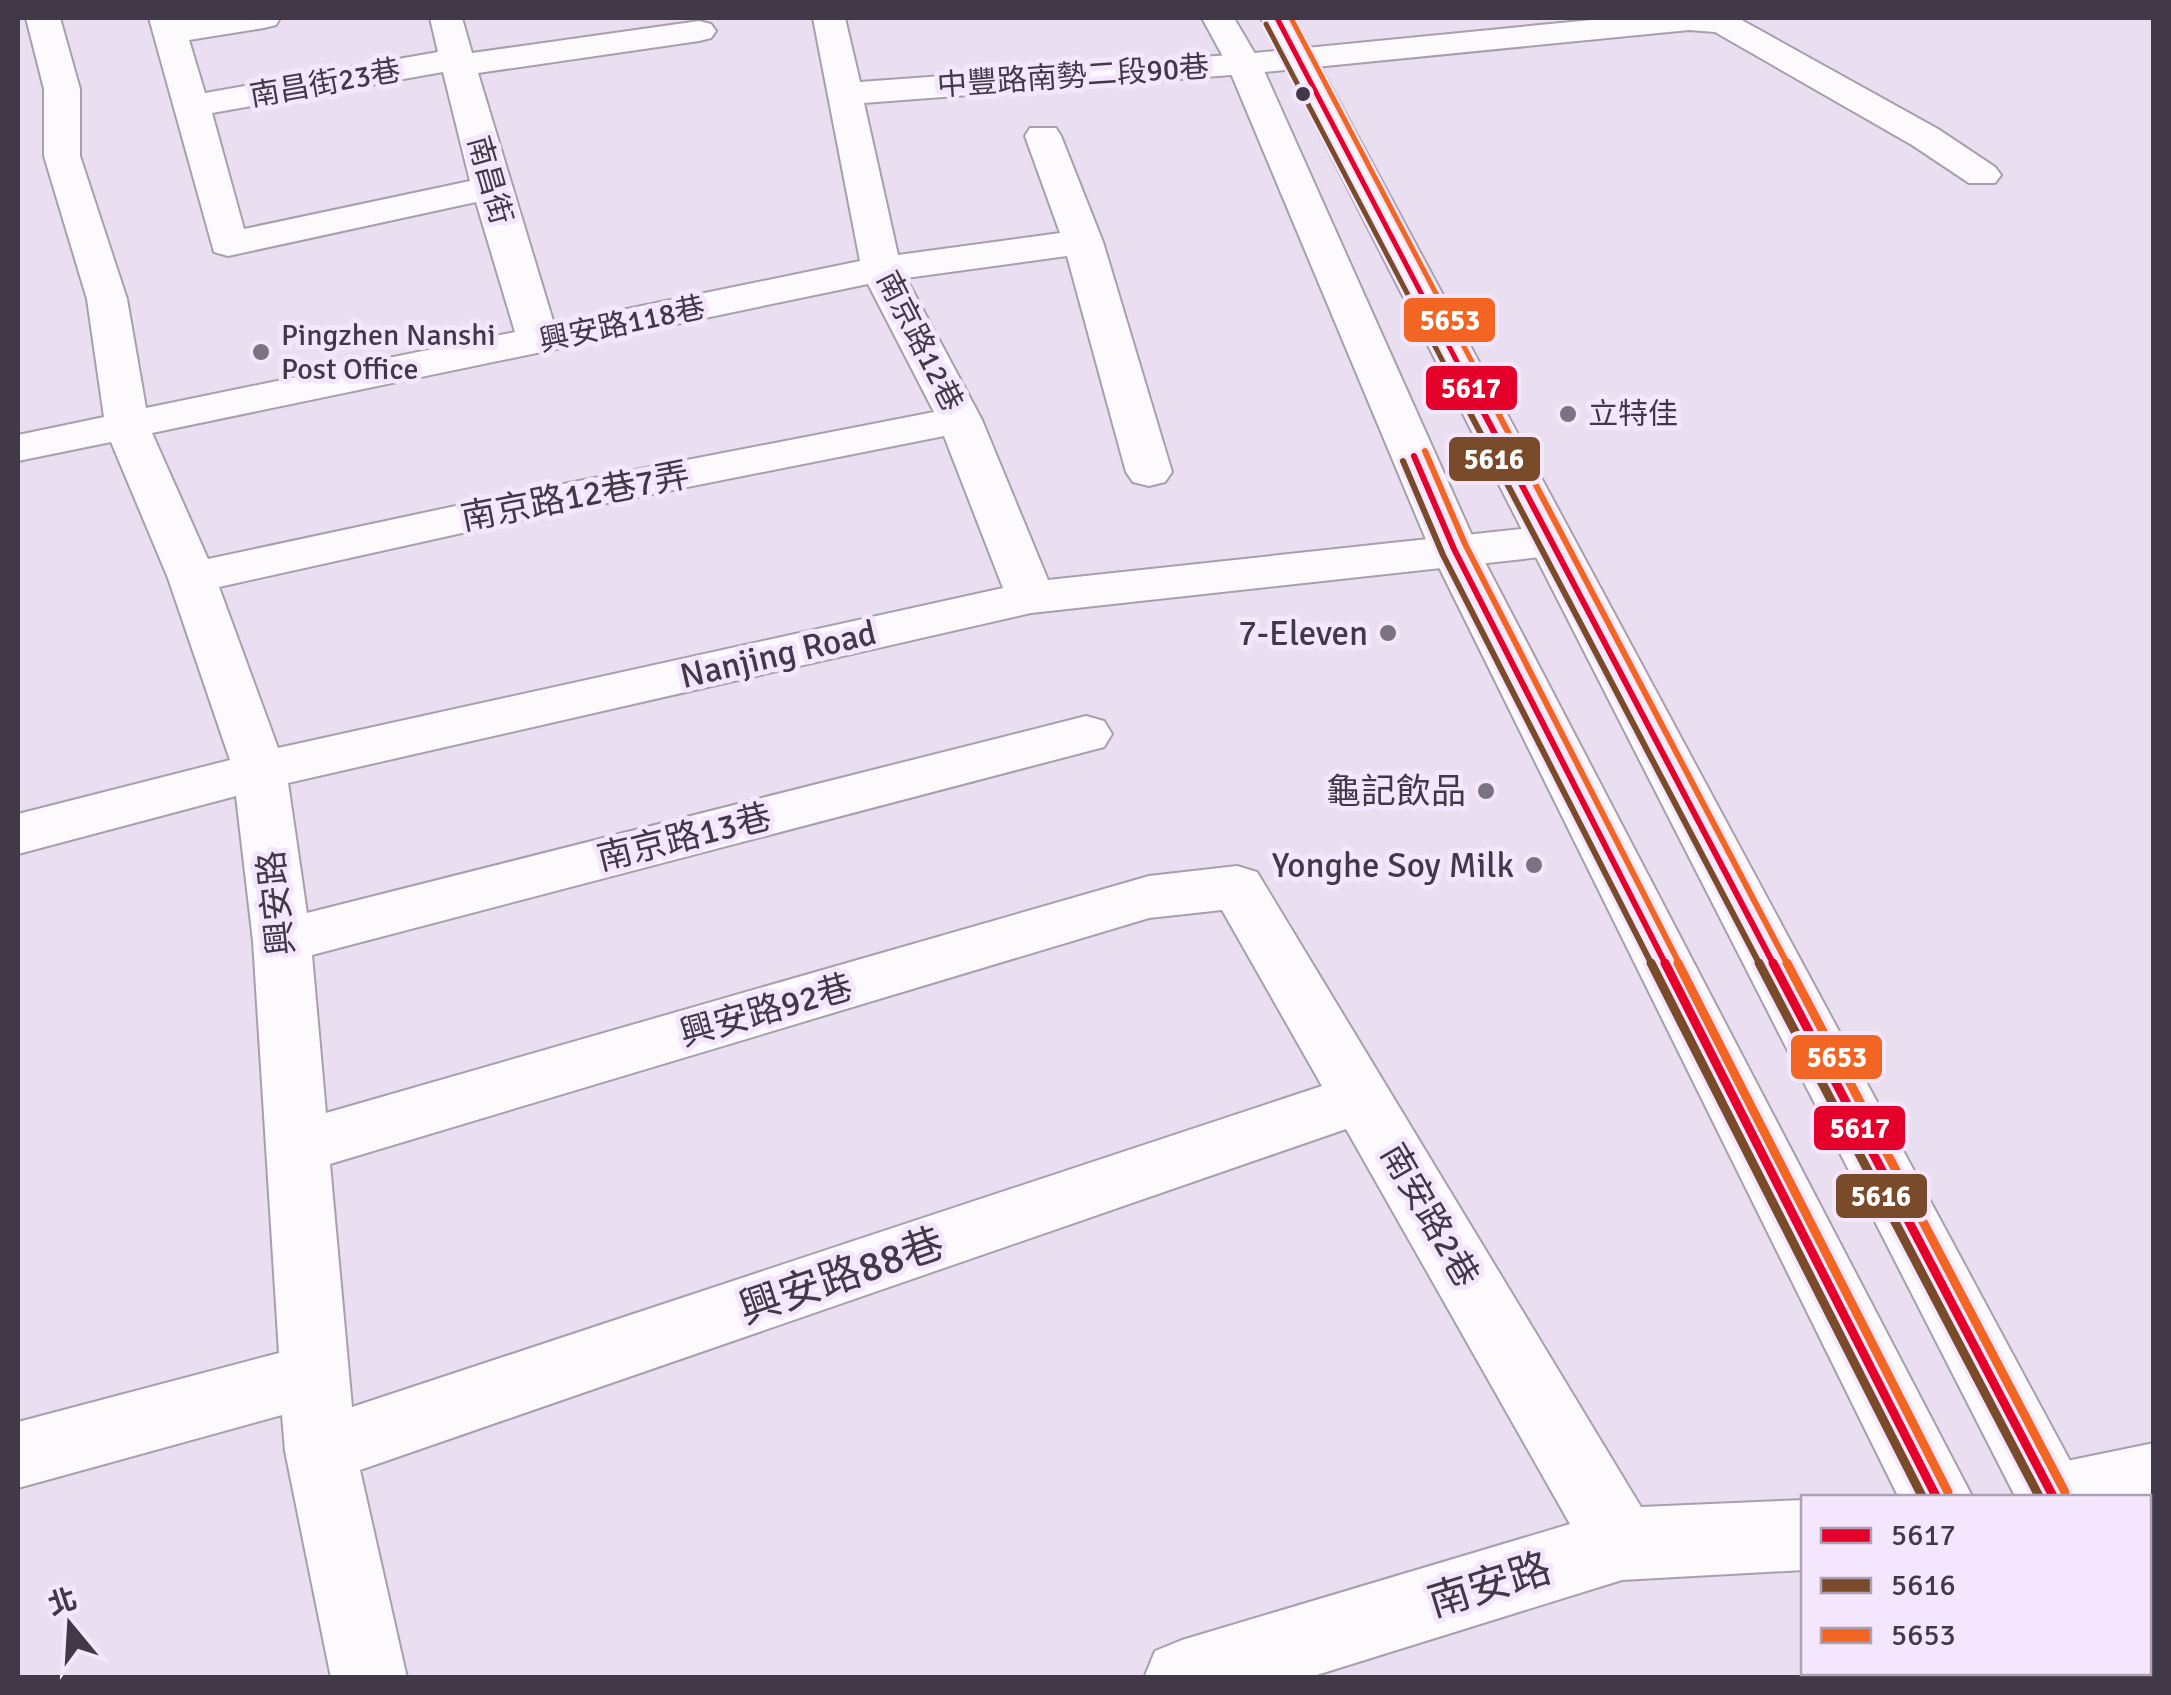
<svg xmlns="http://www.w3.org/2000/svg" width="2171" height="1695" viewBox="0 0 2171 1695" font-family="Signika,'Noto Sans TC',sans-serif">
<rect width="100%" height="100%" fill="#eadef1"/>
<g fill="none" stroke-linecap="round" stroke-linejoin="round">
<g stroke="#a89fad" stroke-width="4">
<g id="minor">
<path d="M26 18H60L80 89V156L127 299 146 408 515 332 476 202 228 256 214 252 149 18H280L276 25 264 28 189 40 205 93 438 52 430 18H462L472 53 699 21 711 24 716 31 711 38 699 41 478 73 554 324 860 261 813 18H845L860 82 1244 54 1612 18H1738L1938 129 1995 167 2001 175 1995 183H1969L1912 145 1715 32 1689 30 1244 74 864 103 898 255 1060 233 1025 136 1030 128H1056L1061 136 1103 242 1172 472 1165 482 1149 486 1133 482 1126 472 1067 256 906 278 982 420 1048 580 1550 526 1567 531 1573 541 1567 551 1550 556 1031 613 288 783 307 913 1086 716 1104 721 1112 734 1104 747 312 955 326 1113 1149 876 1237 866 1257 872 1641 1507 1804 1500V1570L1622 1580 1307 1678H1144L1155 1651 1182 1640 1570 1524 1346 1129 360 1470 407 1678H331L285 1451 282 1415 18 1488V1422L279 1353 253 941 236 796 18 854V814L230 760 168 578 111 442 18 461V435L104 417 87 299 44 156V89ZM443 72 470 181 244 229 212 113ZM868 284 934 412 507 495 208 559 152 433ZM944 436 1003 588 278 748 219 587 507 523ZM1222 910 1322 1086 352 1407 330 1164 1149 918Z"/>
<polygon points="2154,1443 2154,1511 2148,1512 2148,1498 2016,1498 2027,1474 2052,1464"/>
</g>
</g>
<g stroke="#a89fad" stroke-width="4">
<g id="major">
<polygon points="1202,18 1234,18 1261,64 1478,549 1973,1498 1899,1498 1430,549 1227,64"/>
<polygon points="1261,18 1294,18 2090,1498 2016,1498"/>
<polygon points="2148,1634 2154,1636 2154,1678 2111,1678 2110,1672 2148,1672"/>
<polygon points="1985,1672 2061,1672 2063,1678 1986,1678"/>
</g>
</g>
<use href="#minor" fill="#fcfafd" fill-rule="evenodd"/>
<use href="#major" fill="#fcfafd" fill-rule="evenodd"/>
<g stroke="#f4e7fd" stroke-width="10">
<polyline id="bus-1-far2" points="1277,18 1485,415"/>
</g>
<g stroke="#f4e7fd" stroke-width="12">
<g id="bus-1-far1">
<polyline points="1484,413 1774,965"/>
<polyline points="1414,456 1454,549 1666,965"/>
</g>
</g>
<g stroke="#f4e7fd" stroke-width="16">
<g id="bus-1">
<polyline points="1665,963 1937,1498"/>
<polyline points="1773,963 2054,1498"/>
</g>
</g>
<g stroke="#f4e7fd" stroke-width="10">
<polyline id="bus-2-far2" points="1266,24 1471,415"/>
</g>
<g stroke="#f4e7fd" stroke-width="12">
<g id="bus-2-far1">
<polyline points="1470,413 1760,965"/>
<polyline points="1403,461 1443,555 1652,965"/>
</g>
</g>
<g stroke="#f4e7fd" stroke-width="16">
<g id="bus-2">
<polyline points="1651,963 1923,1498"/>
<polyline points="1759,963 2040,1498"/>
</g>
</g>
<g stroke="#f4e7fd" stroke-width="10">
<polyline id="bus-3-far2" points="1291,18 1500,415"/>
</g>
<g stroke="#f4e7fd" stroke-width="12">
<g id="bus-3-far1">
<polyline points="1498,413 1788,965"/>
<polyline points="1425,451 1465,544 1680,965"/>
</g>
</g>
<g stroke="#f4e7fd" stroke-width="16">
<g id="bus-3">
<polyline points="1678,963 1948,1492"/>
<polyline points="1787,963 2065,1492"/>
</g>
</g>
<use href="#bus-1-far2" stroke="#e4002b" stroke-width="5"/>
<use href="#bus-1-far1" stroke="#e4002b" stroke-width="6"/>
<use href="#bus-1" stroke="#e4002b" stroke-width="9"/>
<use href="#bus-2-far2" stroke="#7a4b2a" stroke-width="5"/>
<use href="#bus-2-far1" stroke="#7a4b2a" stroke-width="6"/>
<use href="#bus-2" stroke="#7a4b2a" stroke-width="9"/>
<use href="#bus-3-far2" stroke="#f26522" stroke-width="5"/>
<use href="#bus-3-far1" stroke="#f26522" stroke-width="6"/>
<use href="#bus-3" stroke="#f26522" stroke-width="9"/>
</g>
<circle fill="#413947" stroke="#f4e7fd" stroke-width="4" cx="1303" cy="94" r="9"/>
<g fill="#7c7382" stroke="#f4e7fd" stroke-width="4">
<circle cx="261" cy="352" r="10"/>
<circle cx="1568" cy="414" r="10"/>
<circle cx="1388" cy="633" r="10"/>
<circle cx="1486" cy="791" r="10"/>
<circle cx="1534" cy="865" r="10"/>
</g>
<g text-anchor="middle" stroke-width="10" stroke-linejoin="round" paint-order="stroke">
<g font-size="30" fill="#413947" stroke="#f4e7fd">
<text transform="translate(1073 76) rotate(-4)" y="10">中豐路南勢二段90巷</text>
<text transform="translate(325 83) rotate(-10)" y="10">南昌街23巷</text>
<text transform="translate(490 180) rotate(74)" y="10">南昌街</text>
<text transform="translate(622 324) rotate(-12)" y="10">興安路118巷</text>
<text transform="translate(920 341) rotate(63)" y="10">南京路12巷</text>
</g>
<g font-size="30" fill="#413947" stroke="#f4e7fd" text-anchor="start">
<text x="281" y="345">Pingzhen Nanshi<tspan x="281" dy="34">Post Office</tspan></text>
<text x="1588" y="424">立特佳</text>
</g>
<g font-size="35" fill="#413947" stroke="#f4e7fd">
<text transform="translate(575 496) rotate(-11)" y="12">南京路12巷7弄</text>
<text transform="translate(778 654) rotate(-13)" y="12">Nanjing Road</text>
<text transform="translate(684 837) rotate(-14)" y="12">南京路13巷</text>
<text transform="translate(276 903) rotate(-96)" y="12">興安路</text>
<text transform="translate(766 1010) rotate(-16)" y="12">興安路92巷</text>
<text transform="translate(1430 1215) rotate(60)" y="12">南安路2巷</text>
</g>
<g font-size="35" fill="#413947" stroke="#f4e7fd" text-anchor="end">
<text x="1368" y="645">7-Eleven</text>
<text x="1466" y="803">龜記飲品</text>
<text x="1514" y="877">Yonghe Soy Milk</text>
</g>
<g font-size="42" fill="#413947" stroke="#f4e7fd">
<text transform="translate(841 1275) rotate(-19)" y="15">興安路88巷</text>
<text transform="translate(1489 1584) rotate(-17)" y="15">南安路</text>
</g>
</g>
<g stroke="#f4e7fd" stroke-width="4">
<rect x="1402" y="296" width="95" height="48" rx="10" fill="#f26522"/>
<rect x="1424" y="364" width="95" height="48" rx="10" fill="#e4002b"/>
<rect x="1447" y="435" width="95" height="48" rx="10" fill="#7a4b2a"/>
<rect x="1789" y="1033" width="95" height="48" rx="10" fill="#f26522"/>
<rect x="1812" y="1104" width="95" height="48" rx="10" fill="#e4002b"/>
<rect x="1834" y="1172" width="95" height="48" rx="10" fill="#7a4b2a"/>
</g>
<g font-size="28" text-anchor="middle" font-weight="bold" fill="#fff">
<text x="1450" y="330">5653</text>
<text x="1471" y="398">5617</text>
<text x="1494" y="469">5616</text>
<text x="1837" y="1067">5653</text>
<text x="1860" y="1138">5617</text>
<text x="1881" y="1206">5616</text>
</g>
<rect width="2171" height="1695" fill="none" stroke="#413947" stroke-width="40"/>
<rect x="1801" y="1495" width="350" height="180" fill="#f4e7fd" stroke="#aca1b4" stroke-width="2.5"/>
<rect x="1821" y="1528" width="50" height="15" fill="#e4002b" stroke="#aca1b4" stroke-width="2.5"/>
<text x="1891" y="1545" font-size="30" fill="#413947">5617</text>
<rect x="1821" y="1578" width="50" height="15" fill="#7a4b2a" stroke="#aca1b4" stroke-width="2.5"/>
<text x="1891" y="1595" font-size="30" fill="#413947">5616</text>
<rect x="1821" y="1628" width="50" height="15" fill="#f26522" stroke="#aca1b4" stroke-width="2.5"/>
<text x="1891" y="1645" font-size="30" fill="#413947">5653</text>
<g transform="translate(70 1625) rotate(342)" stroke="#f4e7fd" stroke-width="8" paint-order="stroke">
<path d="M0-8L18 38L0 25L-18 38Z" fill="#413947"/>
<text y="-15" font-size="28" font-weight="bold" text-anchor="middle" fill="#413947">北</text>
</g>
</svg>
